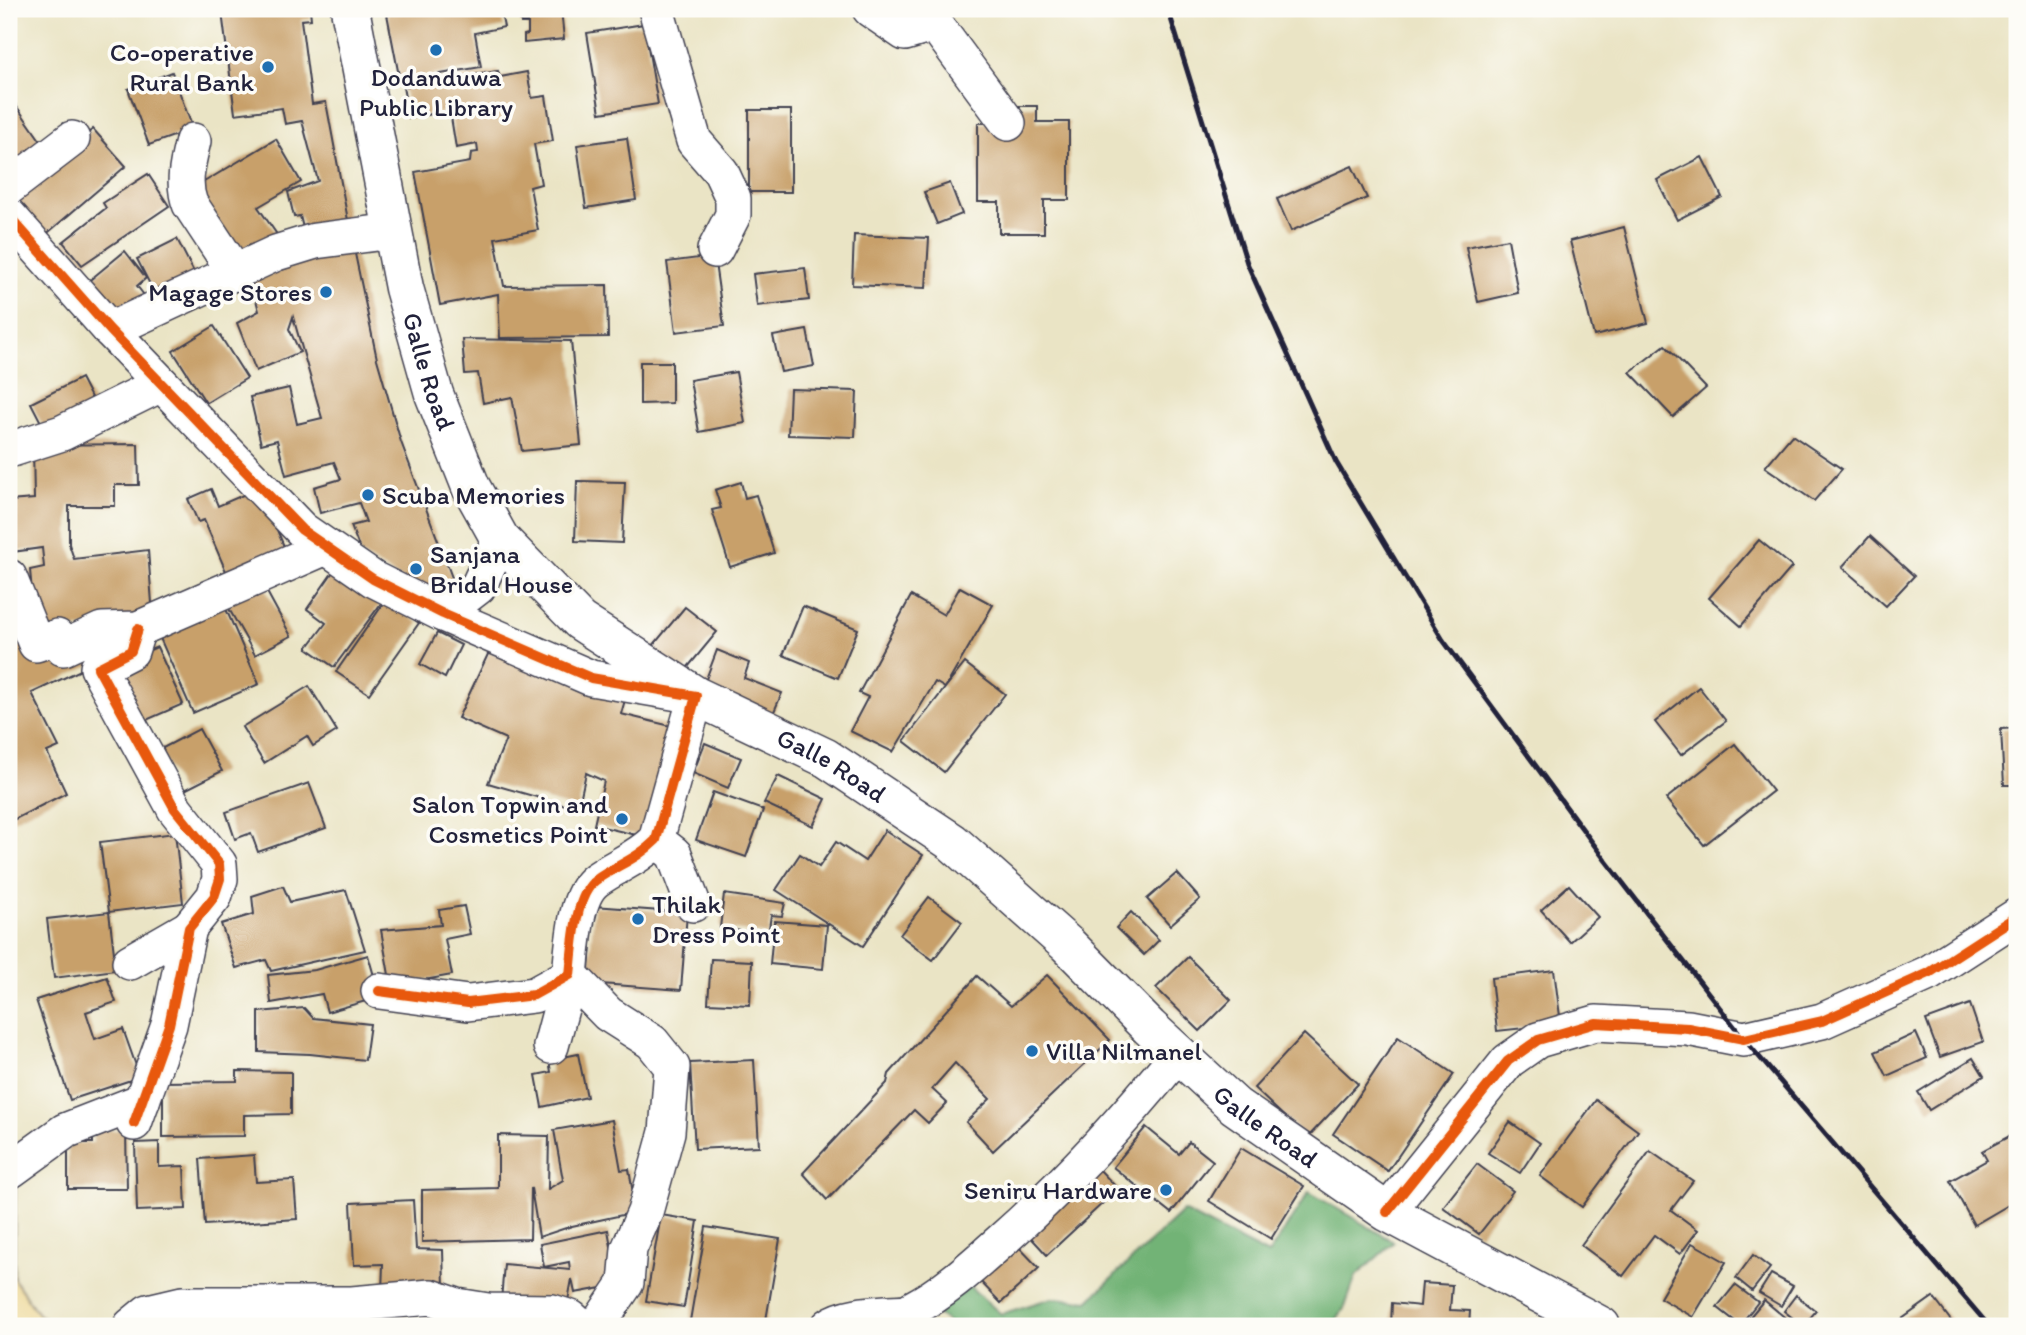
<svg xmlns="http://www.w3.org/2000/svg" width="2026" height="1335" viewBox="0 0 2026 1335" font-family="Itim,sans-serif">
<rect width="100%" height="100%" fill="#fdfcf7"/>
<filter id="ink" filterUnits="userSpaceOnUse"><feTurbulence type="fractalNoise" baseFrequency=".0143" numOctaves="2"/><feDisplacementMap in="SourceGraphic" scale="14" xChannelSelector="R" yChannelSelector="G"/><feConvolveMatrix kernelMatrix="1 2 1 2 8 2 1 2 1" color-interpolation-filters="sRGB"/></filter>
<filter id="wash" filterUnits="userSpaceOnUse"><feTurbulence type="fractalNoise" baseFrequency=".00686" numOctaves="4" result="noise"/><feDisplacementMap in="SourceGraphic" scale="28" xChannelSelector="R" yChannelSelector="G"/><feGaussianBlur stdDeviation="1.57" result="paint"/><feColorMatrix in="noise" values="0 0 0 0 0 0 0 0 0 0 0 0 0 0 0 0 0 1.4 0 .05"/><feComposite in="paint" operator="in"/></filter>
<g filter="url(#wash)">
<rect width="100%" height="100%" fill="#eae4c5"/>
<polygon fill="#72b376" stroke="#4a6a58" stroke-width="2" points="1309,1192 1394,1242 1356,1276 1345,1307 1332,1326 953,1326 936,1313 969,1286 1001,1314 1052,1298 1088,1301 1183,1211 1268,1255"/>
<polygon fill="#eeda9e" stroke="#887e6c" stroke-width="2" points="9,1166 16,1181 14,1279 38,1314 55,1326 9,1326"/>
<g id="blocks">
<g fill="#c8a06a">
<polygon points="154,9 184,9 184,11 154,13"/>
<polygon points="244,9 310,9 311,19 301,20 312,104 326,102 350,231 305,236 300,216 294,217 288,192 318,181 302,121 285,124 282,108 235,114 222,12"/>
<polygon points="386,9 561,9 564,39 524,43 524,35 528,34 528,23 521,23 519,10 501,14 504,27 475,33 481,67 400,81"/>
<polygon points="644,24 658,104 600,113 587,33"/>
<polygon points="498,71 500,77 527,72 532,98 546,96 553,141 534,144 541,184 530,187 538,230 495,238 504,286 607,285 608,337 500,338 498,294 440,305 415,172 470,162 471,153 478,152 477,144 456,148 450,111 409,118 403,87"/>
<polygon points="172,72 193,129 149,145 128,89"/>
<polygon points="15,104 49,153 9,175 9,109"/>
<polygon points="1008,106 1037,106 1037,122 1069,122 1069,200 1044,200 1044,233 999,233 999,202 978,202 978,123 1008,123"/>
<rect x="749" y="110" width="42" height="82"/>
<polygon points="93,129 126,166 44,236 12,198"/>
<polygon points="627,138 636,200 586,208 577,145"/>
<polygon points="276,139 301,182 258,207 278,236 240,260 194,188"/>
<polygon points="1702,157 1722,197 1677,220 1657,180"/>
<polygon points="1352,166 1367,198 1291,231 1277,199"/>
<polygon points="148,174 169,206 82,265 63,242 106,208 103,203"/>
<polygon points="950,183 962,214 937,224 924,192"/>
<polygon points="1624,227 1648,323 1594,336 1570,241"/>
<polygon points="854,235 929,238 926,288 852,285"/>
<polygon points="177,239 199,282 159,302 137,259"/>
<polygon points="1508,239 1518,293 1478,302 1466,247"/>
<polygon points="353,244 377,359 401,442 454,583 431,597 360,554 359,547 351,526 366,522 359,503 320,513 314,487 341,479 334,462 286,475 277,440 261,444 250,397 289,388 297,424 322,418 293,317 289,329 300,352 256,371 237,323 259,311 251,281"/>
<polygon points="125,251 146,278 137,286 150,303 122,324 85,284"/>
<polygon points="714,256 724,326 676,332 667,262"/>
<polygon points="805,268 809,300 757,306 753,274"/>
<polygon points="214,326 247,378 206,403 173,351"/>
<polygon points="807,330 814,366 781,372 773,336"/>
<polygon points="462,339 571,341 581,445 522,451 512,397 483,403 478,373 465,374"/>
<polygon points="1665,345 1706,388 1673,417 1630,372"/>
<polygon points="640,362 672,362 672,403 640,404"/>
<polygon points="736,372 745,423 699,432 690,380"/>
<polygon points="81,378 97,409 47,434 31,403"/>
<polygon points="790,389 857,391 855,437 788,435"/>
<polygon points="1792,435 1842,469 1814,501 1765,467"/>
<polygon points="138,444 139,485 115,485 115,506 69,506 69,544 74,559 148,550 153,617 36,635 30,570 44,567 42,548 12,552 9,501 34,499 33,445"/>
<polygon points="577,481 625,482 622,543 575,541"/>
<polygon points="741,482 745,498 756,495 774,553 730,567 712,510 721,508 715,490"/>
<polygon points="259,488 289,558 231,583 204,520 198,522 188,499 211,489 218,506"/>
<polygon points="1870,536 1914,576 1886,606 1842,567"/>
<polygon points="1759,540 1792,567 1741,626 1709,598"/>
<polygon points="335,569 382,602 334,667 307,648 326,623 307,609"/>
<polygon points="261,581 291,636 255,655 224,600"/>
<polygon points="960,587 993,605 945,688 965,663 1005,694 944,772 904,741 945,688 935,682 893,752 850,731 868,697 859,693 911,596 944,615"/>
<polygon points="222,600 259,684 193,713 156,629"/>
<polygon points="386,600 419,623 369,694 336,672"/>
<polygon points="803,606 858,629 838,678 783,655"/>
<polygon points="685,607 717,632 683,673 651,648"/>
<polygon points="437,633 461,645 445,678 420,664"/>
<polygon points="24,638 119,652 32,693 59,747 47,752 66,793 9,822 9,645"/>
<polygon points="157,647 183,704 135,725 109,668"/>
<polygon points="717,650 749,663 744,678 782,693 773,714 703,687"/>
<polygon points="489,652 625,700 621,714 679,728 645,837 594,825 604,781 586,773 578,809 488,783 506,739 458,718"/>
<polygon points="309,686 337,731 313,746 307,736 264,763 242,727"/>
<polygon points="1699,687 1726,721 1681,755 1655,722"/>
<polygon points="2017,728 2017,785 2004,785 2001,729"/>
<polygon points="199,729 222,771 181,792 159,750"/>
<polygon points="705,743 741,758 728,788 693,773"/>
<polygon points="1735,744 1773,791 1704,845 1666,799"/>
<polygon points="778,776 826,799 813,826 764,803"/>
<polygon points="309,783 326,828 258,852 251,833 235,839 226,812"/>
<polygon points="713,792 763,810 746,857 696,840"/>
<polygon points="885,830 923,855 863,946 776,890 800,854 819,867 836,842 865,861"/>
<polygon points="175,833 183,903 109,912 100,842"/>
<polygon points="1177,873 1200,899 1170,925 1147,899"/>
<polygon points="1569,885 1598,917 1570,942 1541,910"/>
<polygon points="283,886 290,902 346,890 365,950 271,971 266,960 236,968 221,924 254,914 252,896"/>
<polygon points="724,894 785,903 782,916 771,915 768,935 720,928"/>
<polygon points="929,897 962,922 933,960 900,935"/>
<polygon points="464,906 470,934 445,939 452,975 391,986 381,930 441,925 439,910"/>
<polygon points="594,906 687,913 681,990 588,983"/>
<polygon points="109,912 116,970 54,978 47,919"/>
<polygon points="1131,912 1159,940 1144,955 1116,928"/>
<polygon points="774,921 827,925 823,969 770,964"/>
<polygon points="368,955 380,997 327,1012 322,994 271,1003 268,975 315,970"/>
<polygon points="1188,957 1231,1000 1200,1031 1156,988"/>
<polygon points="711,959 752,961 750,1005 708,1003"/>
<polygon points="1554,970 1561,1024 1497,1031 1491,978"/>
<polygon points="1047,975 1110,1040 993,1151 966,1122 990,1099 955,1063 932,1089 947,1103 928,1123 914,1110 827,1200 803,1173 887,1083 889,1074 977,976 1011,1006"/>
<polygon points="107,977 116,1002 86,1012 95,1039 123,1029 140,1077 70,1100 36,1000"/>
<polygon points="1970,1004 1983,1042 1940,1057 1926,1020"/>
<polygon points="304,1008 313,1018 370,1024 365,1060 310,1054 259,1052 259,1012"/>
<polygon points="1916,1033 1927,1058 1887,1076 1875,1052"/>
<polygon points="1304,1034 1358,1084 1307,1138 1254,1088"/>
<polygon points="1398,1037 1454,1074 1388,1171 1333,1134"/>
<polygon points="578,1054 587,1097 542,1107 536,1075 551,1072 549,1060"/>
<polygon points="1973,1058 1984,1076 1929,1110 1918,1092"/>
<polygon points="754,1060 759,1146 695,1149 690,1063"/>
<polygon points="237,1071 291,1072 291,1114 244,1115 244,1136 163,1137 163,1082 237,1081"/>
<polygon points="1596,1100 1638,1131 1582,1207 1540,1176"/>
<polygon points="612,1120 621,1170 629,1169 636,1212 572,1226 539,1237 531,1188 530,1239 422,1242 422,1190 498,1188 498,1135 549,1136 548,1189 563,1180 554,1130"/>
<polygon points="1510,1122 1540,1143 1520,1173 1488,1153"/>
<polygon points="1146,1127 1179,1154 1189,1142 1213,1161 1171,1213 1113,1167"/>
<polygon points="93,1130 126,1130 127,1189 68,1189 68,1143 93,1143"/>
<polygon points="2017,1132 2017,1200 1974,1225 1950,1181 1987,1160 1982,1151"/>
<polygon points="159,1142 159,1167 184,1166 186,1209 137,1211 135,1143"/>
<polygon points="1241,1148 1304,1186 1271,1239 1209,1201"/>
<polygon points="1650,1151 1693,1181 1671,1210 1698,1230 1680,1254 1654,1235 1623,1276 1581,1245"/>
<polygon points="254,1155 256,1182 294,1180 297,1219 205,1225 200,1159"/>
<polygon points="1477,1164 1513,1191 1479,1234 1443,1207"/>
<polygon points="1096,1166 1118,1189 1047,1255 1025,1231"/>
<polygon points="413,1200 416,1249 443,1250 444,1288 382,1292 383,1264 354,1265 351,1203"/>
<polygon points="661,1215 698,1221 684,1307 646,1301"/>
<polygon points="706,1227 780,1239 765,1326 720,1326 690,1321"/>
<polygon points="608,1230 618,1285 575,1293 572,1279 567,1306 501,1301 504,1264 570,1270 569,1262 544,1267 540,1244"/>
<polygon points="1692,1243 1726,1262 1693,1317 1660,1298"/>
<polygon points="1016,1244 1039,1268 1001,1303 978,1279"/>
<polygon points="1753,1255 1770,1268 1752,1291 1736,1278"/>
<polygon points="1771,1274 1793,1286 1781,1306 1759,1293"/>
<polygon points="1422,1283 1452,1285 1450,1310 1470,1311 1469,1326 1391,1326 1392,1303 1420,1306"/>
<polygon points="1735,1285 1758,1302 1740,1325 1717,1307"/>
<polygon points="1796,1295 1816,1311 1803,1326 1784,1311"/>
<polygon points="1933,1297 1955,1326 1908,1326 1902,1319"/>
<polygon points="1764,1300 1795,1326 1747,1326 1744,1324"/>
<polygon points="331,1312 332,1326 278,1326 277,1318"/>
</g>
</g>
</g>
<g filter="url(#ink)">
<use href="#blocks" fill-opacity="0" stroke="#403f50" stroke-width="2"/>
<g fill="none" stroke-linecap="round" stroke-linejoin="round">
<g stroke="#403f50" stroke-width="38">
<g id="minor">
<polyline points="656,9 694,141 721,172 733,198 733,215 715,250"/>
<polyline points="870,9 905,33 935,24"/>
<polyline points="924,9 1008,123"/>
<path d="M193 141C188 162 182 183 190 204L235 272"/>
<polyline points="9,187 72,139"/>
<path d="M9 216 110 330 302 530 373 579 443 614 591 678 696 696 656 840C637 859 617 865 596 880 574 896 573 949 570 975L534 995 468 1003 379 991"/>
<polyline points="110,330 276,253 315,241 393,231"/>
<polyline points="9,450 62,433 161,384"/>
<polyline points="9,577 36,644 57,637 63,648 102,630 138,629 326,547"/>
<polyline points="443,614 478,587 500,539"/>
<polyline points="656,840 674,854 693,904"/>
<polyline points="130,962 189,928"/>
<polyline points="570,975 608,1014 652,1042 672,1067 667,1132 645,1212 629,1249 626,1283 597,1326"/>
<polyline points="551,1046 570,975"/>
<polyline points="134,1123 169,1025 189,928 214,897 220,879 219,864 175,809 98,668 131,651 138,629"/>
<polyline points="11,1170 65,1131 142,1101"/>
<polyline points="1387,1212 1508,1061 1538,1040 1596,1023 1688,1028 1744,1039 1822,1021 1929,973 2017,916"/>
<polyline points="131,1326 148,1312 182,1304 352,1304 431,1297 457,1306 488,1311 552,1312 571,1318 580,1326"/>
<path d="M829 1326C842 1316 869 1314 886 1313 894 1312 905 1314 912 1309 945 1292 974 1265 1001 1241 1066 1184 1124 1120 1178 1054"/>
</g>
</g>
<g stroke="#403f50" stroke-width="41">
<g id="highway">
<path id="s1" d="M350 9 404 288 434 394 471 487 500 539 580 621 696 696 826 758 952 842 1067 944 1149 1027 1235 1106 1387 1212 1601 1326"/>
</g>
</g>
<use href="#minor" stroke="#fff" stroke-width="35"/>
<use href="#highway" stroke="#fff" stroke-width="38"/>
<polyline stroke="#22223b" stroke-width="5" points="1168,9 1247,263 1336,462 1443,640 1606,861 1744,1039 1989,1326"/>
<g stroke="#fdfcf7" stroke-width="15">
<g id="cycleway">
<path d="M9 216 110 330 302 530 373 579 443 614 591 678 696 696 656 840C637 859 617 865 596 880 574 896 573 949 570 975L534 995 468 1003 379 991"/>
<polyline points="134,1123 169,1025 189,928 214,897 220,879 219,864 175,809 98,668 131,651 138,629"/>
<polyline points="1387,1212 1508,1061 1538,1040 1596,1023 1688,1028 1744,1039 1822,1021 1929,973 2017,916"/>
</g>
</g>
<use href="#cycleway" stroke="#e8590c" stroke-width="10"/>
</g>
</g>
<g fill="#1f6fb2" stroke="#fdfcf7" stroke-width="2.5">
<circle cx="436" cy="50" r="7"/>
<circle cx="268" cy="67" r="7"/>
<circle cx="326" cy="292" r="7"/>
<circle cx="368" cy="495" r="7"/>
<circle cx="416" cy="569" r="7"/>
<circle cx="622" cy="819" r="7"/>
<circle cx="638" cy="919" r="7"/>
<circle cx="1032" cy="1051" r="7"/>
<circle cx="1166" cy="1190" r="7"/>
</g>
<g text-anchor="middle" stroke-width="7" stroke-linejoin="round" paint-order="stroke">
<g font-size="26" fill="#22223b" stroke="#fdfcf7" text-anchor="end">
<text x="254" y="61">Co-operative<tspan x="254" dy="30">Rural Bank</tspan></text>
<text x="436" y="86" text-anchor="middle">Dodanduwa<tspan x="436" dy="30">Public Library</tspan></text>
<text x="312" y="301">Magage Stores</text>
<text x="382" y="504" text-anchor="start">Scuba Memories</text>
<text x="430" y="563" text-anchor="start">Sanjana<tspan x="430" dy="30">Bridal House</tspan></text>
<text x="608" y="813">Salon Topwin and<tspan x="608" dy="30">Cosmetics Point</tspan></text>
<text x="652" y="913" text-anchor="start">Thilak<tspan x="652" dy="30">Dress Point</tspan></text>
<text x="1046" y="1060" text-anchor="start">Villa Nilmanel</text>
<text x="1152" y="1199">Seniru Hardware</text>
</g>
<g font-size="26" fill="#22223b" stroke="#fdfcf7">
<text dy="9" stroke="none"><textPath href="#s1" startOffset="371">Galle Road</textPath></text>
<text dy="9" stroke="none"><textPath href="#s1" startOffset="959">Galle Road</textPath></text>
<text dy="9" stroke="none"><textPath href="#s1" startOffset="1526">Galle Road</textPath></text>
</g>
</g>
<rect width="2026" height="1335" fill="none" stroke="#fdfcf7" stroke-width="35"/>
</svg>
